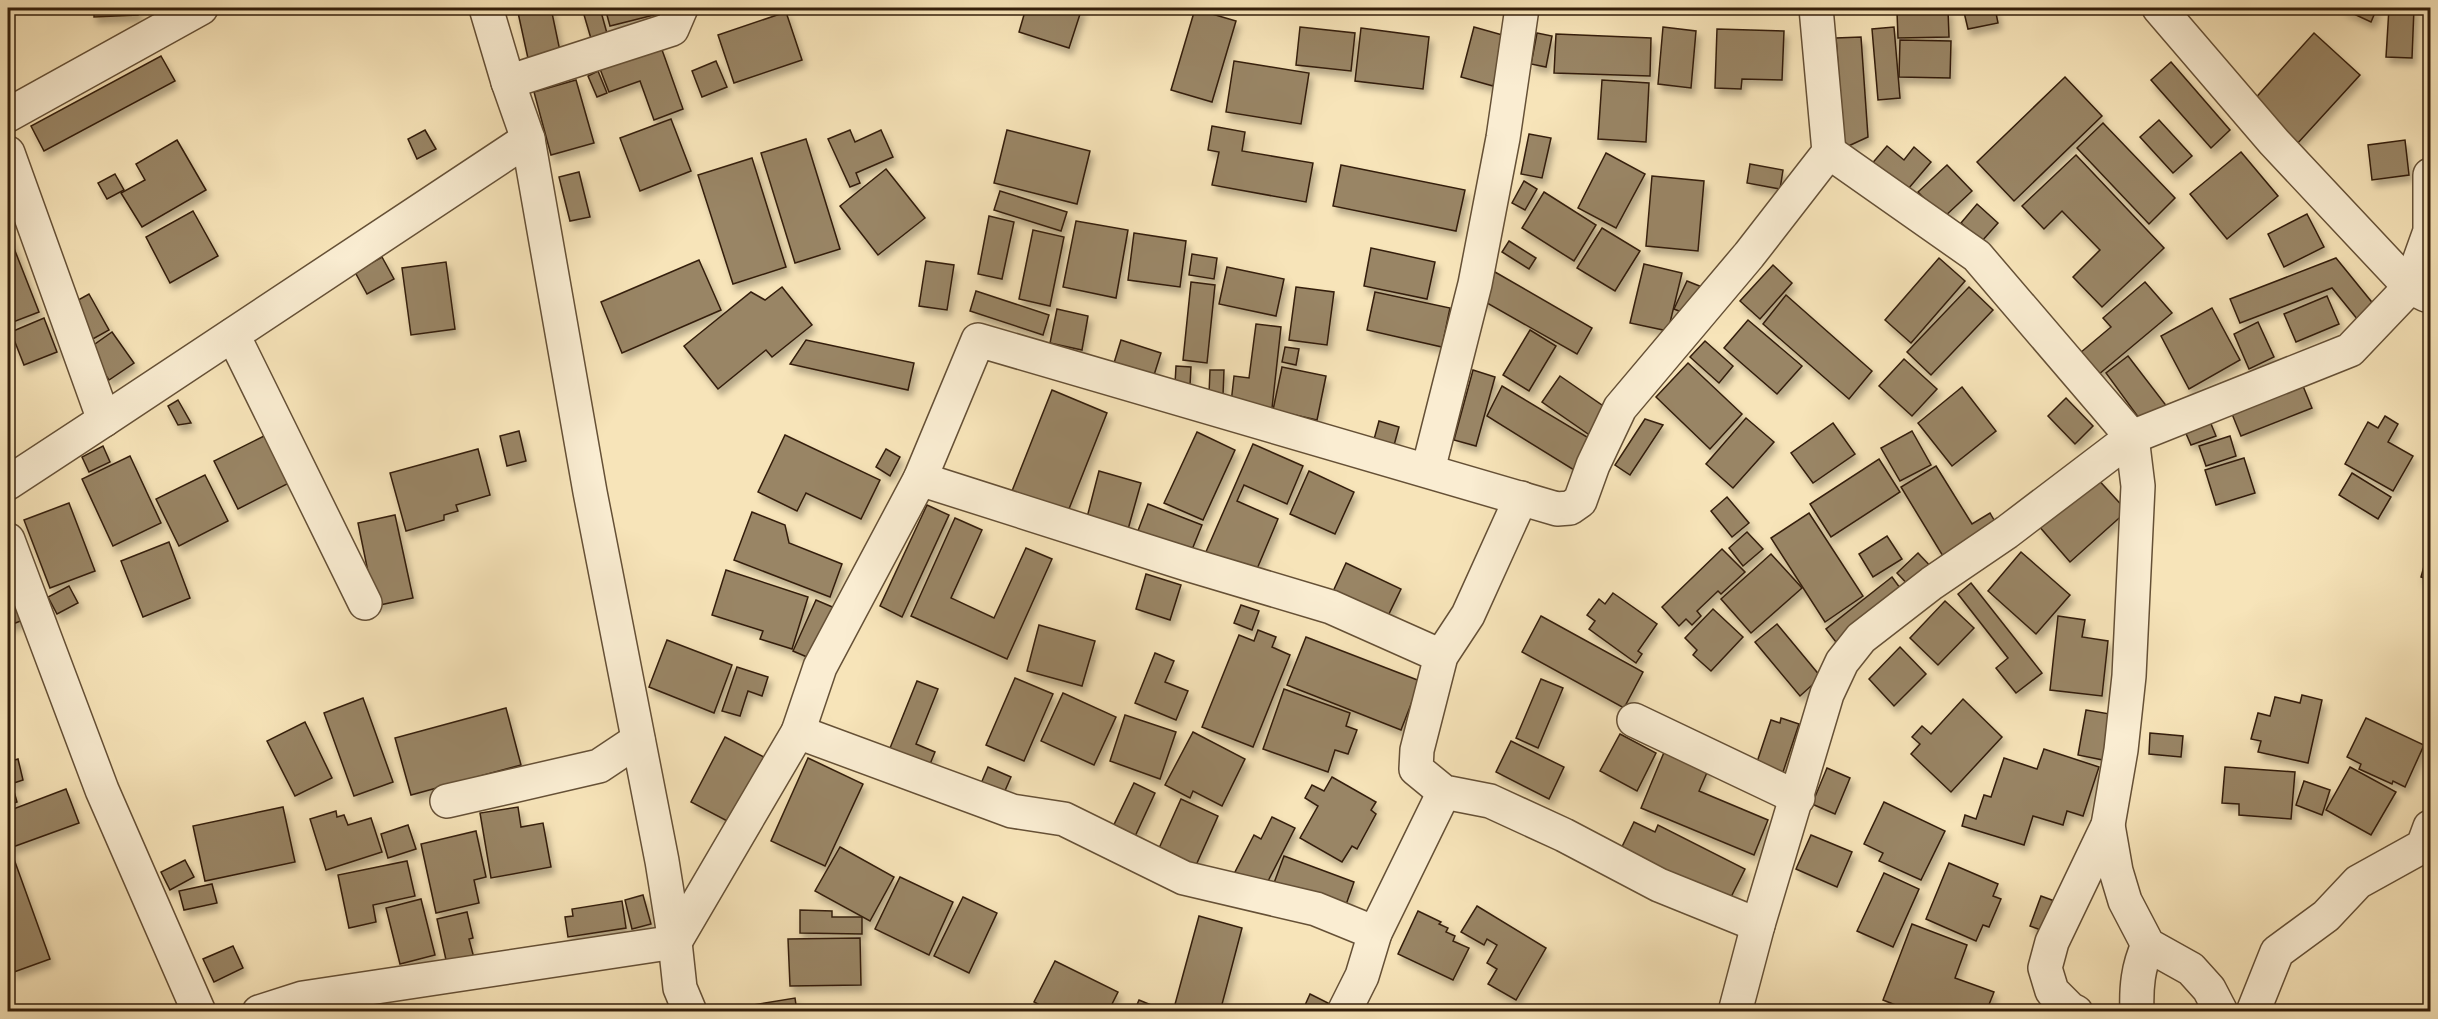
<svg xmlns="http://www.w3.org/2000/svg" width="2438" height="1019" viewBox="0 0 2438 1019" font-family="'IM FELL DW Pica',serif">
<defs>
<filter id="shadow"><feDropShadow dx="3.5" dy="6" stdDeviation="3" flood-color="#0004"/></filter>
</defs>
<rect width="100%" height="100%" fill="#f7e4b9"/>
<filter id="stains"><feTurbulence type="fractalNoise" baseFrequency=".00333" numOctaves="4"/><feColorMatrix values="0 0 0 0 .2 0 0 0 0 .09 0 0 0 0 .02 0 0 0 .5 -.17"/></filter>
<radialGradient id="worn" r=".72"><stop offset=".6" stop-color="#630" stop-opacity="0"/><stop offset="1" stop-color="#630" stop-opacity=".3"/></radialGradient>
<g fill="#998565" stroke="#341f0b" stroke-width="1.5" filter="url(#shadow)">
<polygon points="94,8 138,8 138,15 94,17"/>
<polygon points="517,8 551,8 561,56 529,63"/>
<polygon points="582,8 600,8 608,37 592,42"/>
<polygon points="605,8 656,8 658,14 610,26"/>
<polygon points="1026,8 1082,8 1069,48 1019,32"/>
<polygon points="1963,8 1995,8 1998,23 1968,29"/>
<polygon points="2341,8 2377,8 2371,22"/>
<polygon points="2389,8 2414,8 2412,58 2386,57"/>
<polygon points="1195,9 1236,21 1212,102 1171,90"/>
<polygon points="1948,10 1949,37 1898,38 1897,12"/>
<polygon points="786,12 802,60 734,83 718,35"/>
<polygon points="1300,27 1355,33 1351,71 1296,65"/>
<polygon points="1474,27 1506,36 1493,86 1461,77"/>
<polygon points="1663,27 1696,31 1691,88 1658,84"/>
<polygon points="1894,27 1900,98 1878,100 1872,29"/>
<polygon points="1361,28 1429,37 1423,89 1355,81"/>
<polygon points="1717,29 1784,31 1782,80 1742,79 1741,89 1715,88"/>
<polygon points="1537,33 1552,36 1546,67 1531,64"/>
<polygon points="2314,33 2360,75 2297,144 2252,102"/>
<polygon points="1556,34 1651,38 1650,76 1554,73"/>
<polygon points="1861,37 1868,137 1844,148 1836,38"/>
<polygon points="1900,40 1951,41 1950,78 1899,77"/>
<polygon points="661,47 683,109 654,120 640,81 609,92 600,69"/>
<polygon points="161,56 175,81 44,151 31,126"/>
<polygon points="716,61 727,87 702,97 692,71"/>
<polygon points="1234,61 1309,73 1301,124 1226,112"/>
<polygon points="2171,62 2230,130 2211,148 2151,80"/>
<polygon points="598,71 607,93 597,97 588,76"/>
<polygon points="2065,77 2102,116 2014,201 1977,162"/>
<polygon points="576,80 594,143 551,155 534,92"/>
<polygon points="1602,80 1649,83 1646,142 1598,139"/>
<polygon points="671,119 691,171 640,191 620,138"/>
<polygon points="2159,120 2192,156 2173,173 2140,137"/>
<polygon points="2103,123 2175,198 2149,224 2077,148"/>
<polygon points="1212,126 1245,132 1242,151 1313,163 1306,202 1212,185 1219,152 1208,150"/>
<polygon points="425,130 436,149 417,159 408,139"/>
<polygon points="850,130 855,142 881,130 893,157 856,173 860,183 850,187 828,139"/>
<polygon points="1007,130 1090,151 1077,204 994,183"/>
<polygon points="1529,134 1551,138 1542,178 1521,174"/>
<polygon points="806,139 840,249 795,263 761,153"/>
<polygon points="177,140 206,190 142,227 121,193 145,180 136,164"/>
<polygon points="2405,140 2409,175 2372,180 2368,145"/>
<polygon points="1887,146 1904,160 1914,147 1931,162 1903,195 1870,166"/>
<polygon points="2241,152 2278,196 2227,239 2190,194"/>
<polygon points="1606,153 1645,174 1616,228 1578,208"/>
<polygon points="2076,155 2164,248 2102,307 2073,277 2100,250 2062,211 2044,229 2022,206"/>
<polygon points="752,158 786,267 733,284 698,175"/>
<polygon points="1750,164 1783,170 1780,189 1747,183"/>
<polygon points="1341,165 1465,190 1456,231 1333,206"/>
<polygon points="1947,165 1972,191 1943,218 1918,192"/>
<polygon points="886,169 925,218 878,255 840,206"/>
<polygon points="579,172 590,217 570,221 559,177"/>
<polygon points="115,174 124,190 107,199 98,183"/>
<polygon points="1652,176 1704,181 1698,251 1646,246"/>
<polygon points="1524,181 1537,189 1525,210 1512,203"/>
<polygon points="1000,191 1067,212 1061,231 994,210"/>
<polygon points="1544,192 1596,225 1574,261 1522,228"/>
<polygon points="1977,204 1998,223 1982,241 1961,223"/>
<polygon points="193,211 218,256 170,283 146,237"/>
<polygon points="2307,214 2324,247 2284,267 2268,234"/>
<polygon points="989,216 1014,222 1002,279 978,274"/>
<polygon points="1076,221 1128,230 1116,298 1063,287"/>
<polygon points="1602,228 1640,251 1615,291 1577,268"/>
<polygon points="1033,230 1064,237 1050,306 1019,299"/>
<polygon points="8,233 39,312 8,324"/>
<polygon points="1134,233 1186,241 1180,287 1128,280"/>
<polygon points="1509,241 1536,258 1529,269 1502,252"/>
<polygon points="1371,248 1435,262 1427,299 1364,286"/>
<polygon points="1192,254 1217,258 1214,279 1189,275"/>
<polygon points="382,257 394,279 367,294 355,272"/>
<polygon points="1939,258 1965,281 1911,343 1885,320"/>
<polygon points="2336,258 2375,306 2358,320 2332,288 2240,323 2230,299"/>
<polygon points="699,260 721,310 622,353 601,302"/>
<polygon points="926,261 954,265 947,310 919,306"/>
<polygon points="446,262 455,329 411,335 402,268"/>
<polygon points="1644,264 1682,273 1668,331 1630,323"/>
<polygon points="1773,265 1792,283 1760,319 1740,301"/>
<polygon points="1227,267 1284,279 1276,316 1219,304"/>
<polygon points="1495,272 1592,328 1577,354 1480,299"/>
<polygon points="1687,281 1702,287 1689,315 1674,309"/>
<polygon points="1191,282 1215,285 1207,363 1183,360"/>
<polygon points="2145,282 2172,313 2098,375 2080,353 2111,327 2103,318"/>
<polygon points="782,287 812,325 772,357 766,350 718,389 684,346 751,292 765,300"/>
<polygon points="1296,287 1334,292 1327,345 1289,340"/>
<polygon points="1969,287 1993,310 1931,375 1907,352"/>
<polygon points="976,291 1049,315 1043,335 970,311"/>
<polygon points="1375,292 1450,308 1442,347 1367,330"/>
<polygon points="89,294 109,330 91,340 71,304"/>
<polygon points="1786,295 1872,371 1849,399 1763,324"/>
<polygon points="2327,296 2339,324 2296,342 2284,314"/>
<polygon points="2212,308 2240,360 2189,389 2161,336"/>
<polygon points="1057,309 1088,316 1082,350 1050,343"/>
<polygon points="44,318 57,352 24,365 11,332"/>
<polygon points="1748,320 1802,366 1777,394 1724,348"/>
<polygon points="2258,322 2274,357 2249,369 2234,334"/>
<polygon points="1256,324 1281,327 1272,408 1231,403 1234,376 1249,378"/>
<polygon points="1530,330 1556,346 1529,391 1503,375"/>
<polygon points="112,332 134,363 109,380 88,349"/>
<polygon points="806,340 914,363 908,390 790,364"/>
<polygon points="1121,340 1161,353 1154,375 1114,363"/>
<polygon points="1705,341 1733,366 1719,383 1690,357"/>
<polygon points="1285,347 1299,349 1296,365 1282,362"/>
<polygon points="2128,356 2168,408 2144,425 2106,373"/>
<polygon points="1904,359 1937,389 1912,416 1879,386"/>
<polygon points="1688,363 1742,414 1710,449 1656,397"/>
<polygon points="1176,366 1191,367 1190,385 1175,384"/>
<polygon points="1282,367 1326,376 1317,420 1273,410"/>
<polygon points="1210,370 1224,370 1223,395 1209,394"/>
<polygon points="1473,370 1495,377 1476,446 1454,440"/>
<polygon points="1560,376 1609,410 1591,436 1542,402"/>
<polygon points="1502,386 1592,440 1574,470 1487,416"/>
<polygon points="2303,386 2312,408 2241,436 2232,414"/>
<polygon points="1962,387 1996,431 1952,466 1918,423"/>
<polygon points="1052,390 1107,413 1065,519 1010,496"/>
<polygon points="2066,398 2093,426 2075,444 2048,416"/>
<polygon points="178,400 191,423 178,425 168,406"/>
<polygon points="2385,416 2398,424 2388,442 2413,456 2393,491 2345,464 2368,422 2378,428"/>
<polygon points="1746,418 1774,442 1733,488 1706,464"/>
<polygon points="1645,419 1663,425 1630,475 1615,465"/>
<polygon points="2209,419 2216,436 2191,445 2184,429"/>
<polygon points="1379,421 1399,427 1393,449 1373,443"/>
<polygon points="1833,423 1855,454 1813,483 1791,453"/>
<polygon points="519,431 526,461 507,466 500,436"/>
<polygon points="1912,431 1931,465 1900,481 1881,448"/>
<polygon points="1197,432 1235,450 1203,520 1164,503"/>
<polygon points="266,435 289,483 238,509 214,461"/>
<polygon points="785,435 880,480 861,519 806,493 797,511 758,492"/>
<polygon points="2230,436 2236,456 2206,466 2199,446"/>
<polygon points="1253,444 1303,466 1287,504 1244,485 1237,501 1278,519 1254,576 1205,554"/>
<polygon points="103,446 110,462 89,472 82,457"/>
<polygon points="478,449 490,495 456,505 458,511 444,515 444,520 406,531 390,473"/>
<polygon points="886,449 900,457 890,476 876,467"/>
<polygon points="130,456 161,523 113,546 82,479"/>
<polygon points="2244,458 2255,493 2216,505 2205,470"/>
<polygon points="1879,459 1900,492 1831,537 1810,504"/>
<polygon points="1936,466 1972,524 1990,513 2002,534 1949,566 1901,487"/>
<polygon points="1099,471 1141,483 1125,540 1084,529"/>
<polygon points="1309,471 1354,492 1335,534 1290,514"/>
<polygon points="2352,473 2391,497 2378,519 2339,495"/>
<polygon points="205,475 228,521 179,546 156,499"/>
<polygon points="2094,475 2127,511 2070,562 2038,525"/>
<polygon points="1727,497 1749,523 1732,537 1711,511"/>
<polygon points="69,503 95,571 50,588 24,520"/>
<polygon points="1148,504 1202,525 1189,557 1136,536"/>
<polygon points="927,505 949,515 902,617 880,606"/>
<polygon points="752,512 785,525 789,543 842,564 830,597 734,560"/>
<polygon points="1809,513 1863,596 1825,622 1771,538"/>
<polygon points="395,515 413,598 375,606 358,523"/>
<polygon points="955,518 982,530 951,598 994,618 1026,548 1052,559 1007,659 911,616"/>
<polygon points="1747,532 1763,549 1743,566 1729,548"/>
<polygon points="1887,536 1902,559 1873,577 1859,554"/>
<polygon points="169,542 190,598 143,617 121,561"/>
<polygon points="2430,545 2430,580 2421,577"/>
<polygon points="1722,549 1745,572 1721,594 1718,591 1697,611 1701,616 1692,625 1686,619 1679,626 1662,607"/>
<polygon points="2021,552 2070,595 2036,634 1988,591"/>
<polygon points="1918,553 1934,570 1913,590 1897,573"/>
<polygon points="1771,554 1802,588 1751,633 1721,599"/>
<polygon points="1346,563 1401,589 1385,622 1331,596"/>
<polygon points="726,570 808,597 792,649 760,639 763,631 712,615"/>
<polygon points="1146,574 1181,585 1170,620 1136,609"/>
<polygon points="1892,577 1908,599 1842,650 1826,629"/>
<polygon points="8,580 23,620 8,626"/>
<polygon points="1971,583 2042,673 2016,693 1996,668 2008,658 1958,594"/>
<polygon points="69,586 78,603 57,614 48,597"/>
<polygon points="1613,593 1657,624 1638,651 1642,654 1636,663 1589,629 1595,621 1587,615 1599,599 1605,604"/>
<polygon points="816,600 837,609 814,660 793,651"/>
<polygon points="1945,601 1974,628 1938,665 1910,638"/>
<polygon points="1241,605 1259,611 1252,630 1234,623"/>
<polygon points="1713,609 1743,637 1711,671 1693,655 1697,650 1685,638"/>
<polygon points="1541,616 1643,672 1624,708 1522,652"/>
<polygon points="2058,616 2085,620 2082,637 2108,641 2102,696 2050,690"/>
<polygon points="1777,624 1821,677 1800,696 1755,642"/>
<polygon points="1039,625 1095,641 1082,686 1027,671"/>
<polygon points="1258,630 1276,637 1272,647 1290,655 1253,747 1202,727 1239,635 1254,641"/>
<polygon points="1306,637 1420,681 1401,730 1287,685"/>
<polygon points="667,640 732,665 714,713 649,687"/>
<polygon points="1900,647 1926,674 1894,706 1869,679"/>
<polygon points="1155,653 1174,661 1165,682 1188,691 1176,720 1135,703"/>
<polygon points="737,667 768,677 762,696 748,691 740,716 722,711"/>
<polygon points="1015,678 1053,694 1024,761 986,745"/>
<polygon points="1541,679 1563,688 1538,748 1516,738"/>
<polygon points="917,681 938,689 916,744 935,752 928,769 888,753"/>
<polygon points="1284,689 1350,713 1346,726 1357,730 1348,754 1335,750 1328,772 1263,749"/>
<polygon points="1063,693 1116,717 1094,765 1041,741"/>
<polygon points="2302,695 2322,700 2308,763 2258,752 2261,741 2251,739 2258,713 2270,716 2275,697 2300,703"/>
<polygon points="363,698 393,782 354,796 324,713"/>
<polygon points="1963,699 2002,737 1951,792 1911,754 1920,744 1912,737 1922,726 1931,734"/>
<polygon points="506,708 521,765 411,795 395,738"/>
<polygon points="2086,710 2110,714 2103,760 2078,755"/>
<polygon points="1125,715 1176,732 1160,779 1110,761"/>
<polygon points="1781,718 1799,724 1781,778 1755,768 1771,720 1780,723"/>
<polygon points="2366,718 2424,745 2405,787 2393,781 2392,784 2359,769 2361,764 2347,757"/>
<polygon points="305,722 332,778 295,796 267,741"/>
<polygon points="1193,732 1245,759 1222,806 1193,791 1190,798 1165,785"/>
<polygon points="2150,733 2183,736 2181,757 2149,754"/>
<polygon points="1620,734 1656,753 1637,791 1600,771"/>
<polygon points="725,737 764,757 731,823 691,802"/>
<polygon points="1511,741 1564,767 1549,799 1496,772"/>
<polygon points="2044,749 2099,767 2083,816 2067,811 2063,825 2033,816 2024,845 1962,826 1965,815 1976,819 1984,795 1991,797 2004,758 2037,769"/>
<polygon points="1665,750 1709,768 1699,791 1768,820 1754,855 1641,808"/>
<polygon points="808,758 863,784 825,866 771,841"/>
<polygon points="18,759 23,780 8,785 8,762"/>
<polygon points="988,767 1011,777 1000,802 977,793"/>
<polygon points="2225,767 2295,772 2291,819 2239,815 2239,804 2222,803"/>
<polygon points="2350,767 2396,792 2371,835 2326,810"/>
<polygon points="1827,768 1850,778 1835,814 1812,804"/>
<polygon points="1332,777 1376,802 1371,810 1376,814 1357,849 1352,846 1342,862 1300,838 1318,806 1305,798 1312,785 1324,791"/>
<polygon points="2304,781 2330,790 2322,815 2296,805"/>
<polygon points="1134,783 1155,793 1131,845 1109,835"/>
<polygon points="13,788 17,802 8,805 8,789"/>
<polygon points="66,789 79,823 10,848 50,959 14,972 8,953 8,811"/>
<polygon points="1181,799 1218,816 1193,872 1156,855"/>
<polygon points="1884,802 1945,831 1921,880 1879,861 1883,853 1864,844"/>
<polygon points="283,807 295,862 205,881 193,826"/>
<polygon points="518,807 521,827 543,823 551,867 491,878 480,813"/>
<polygon points="336,811 337,817 344,815 348,825 371,818 382,852 326,870 310,819"/>
<polygon points="1272,817 1295,828 1265,887 1235,872 1254,835 1261,839"/>
<polygon points="1634,822 1655,832 1658,825 1745,869 1725,909 1618,855"/>
<polygon points="408,825 416,849 388,858 381,834"/>
<polygon points="476,831 486,877 474,880 479,903 436,913 421,844"/>
<polygon points="1811,835 1852,852 1837,887 1796,869"/>
<polygon points="840,847 894,877 870,921 815,891"/>
<polygon points="1284,856 1354,882 1342,916 1271,891"/>
<polygon points="185,860 194,877 170,890 161,872"/>
<polygon points="407,861 415,896 373,905 376,922 349,928 338,875"/>
<polygon points="1949,863 1998,884 1993,896 2001,899 1989,927 1983,925 1976,941 1926,919"/>
<polygon points="1884,873 1919,889 1893,947 1857,931"/>
<polygon points="900,877 953,902 929,955 875,929"/>
<polygon points="212,884 217,903 184,910 179,891"/>
<polygon points="643,895 651,924 632,929 625,900"/>
<polygon points="2041,896 2060,903 2049,933 2030,926"/>
<polygon points="963,897 997,913 969,973 934,956"/>
<polygon points="421,899 435,955 400,964 386,908"/>
<polygon points="622,901 626,928 568,937 565,917 573,916 572,909"/>
<polygon points="1477,906 1546,948 1516,1000 1488,984 1497,969 1487,963 1497,945 1487,939 1484,945 1461,932"/>
<polygon points="800,910 832,911 832,917 862,917 862,934 800,933"/>
<polygon points="1418,911 1441,922 1439,924 1448,928 1446,932 1455,936 1453,941 1469,948 1453,980 1398,954"/>
<polygon points="467,912 473,938 469,939 475,962 448,969 437,919"/>
<polygon points="1199,916 1242,928 1220,1012 1187,1012 1174,1008"/>
<polygon points="1912,924 1967,945 1955,978 1994,992 1986,1012 1913,1012 1883,1000"/>
<polygon points="860,938 861,985 790,986 788,939"/>
<polygon points="233,946 243,968 214,982 203,959"/>
<polygon points="1055,961 1118,992 1108,1012 1077,1012 1071,1008 1070,1012 1053,1012 1034,1002"/>
<polygon points="1310,994 1336,1007 1333,1012 1302,1012"/>
<polygon points="795,998 797,1012 730,1012 729,1009"/>
<polygon points="1139,1000 1168,1012 1134,1012"/>
</g>
<g fill="none" stroke-linecap="round" stroke-linejoin="round">
<g stroke="#655036" stroke-width="36">
<g id="minor">
<polyline points="486,8 508,82 672,29 681,8"/>
<polyline points="2159,8 2274,142 2410,287 2426,295"/>
<polyline points="508,82 528,139 590,492 662,861 675,942 680,988 690,1012"/>
<polyline points="8,115 201,8"/>
<polyline points="1829,152 1977,256 2132,437 2138,486 2129,676 2121,750 2108,825 2052,942 2045,968 2052,991 2070,1009 2076,1012"/>
<polyline points="8,153 104,420 8,483"/>
<polyline points="233,335 365,603"/>
<polyline points="104,420 528,139"/>
<polyline points="1428,470 1475,284 1503,138 1522,8"/>
<polyline points="920,479 1187,564 1331,607 1441,656"/>
<polyline points="1521,498 1468,615 1441,656 1417,750 1416,769 1444,792 1490,801 1564,835 1659,885 1758,925"/>
<polyline points="8,540 102,790 199,1012"/>
<polyline points="1634,720 1798,798"/>
<polyline points="798,732 1012,811 1064,819 1184,878 1316,909 1375,933"/>
<polyline points="447,801 599,766 638,740"/>
<polyline points="2108,825 2116,871 2125,901 2148,945 2191,969 2209,989 2221,1012"/>
<polyline points="259,1012 303,998 675,942 798,732 820,667 920,479 978,340 1557,509 1570,508 1580,501 1593,465 1620,408 1749,255 1829,152 1816,8"/>
<polyline points="1344,1012 1362,976 1375,933 1444,792"/>
<polyline points="1735,1012 1758,925 1827,694 1842,662 1861,638 1932,583 2007,532 2132,437 2350,350 2410,287 2430,231 2430,175"/>
<path d="M2137 1012C2136 987 2138 967 2148 945"/>
<polyline points="2253,1012 2277,952 2326,916 2358,882 2423,846 2430,827"/>
</g>
</g>
<use href="#minor" stroke="#faedd2" stroke-width="33"/>
</g>
<rect width="2438" height="1019" fill="none" stroke="#f7e4b9" stroke-width="30"/>
<rect x="9" y="9" width="2420" height="1001" fill="none" stroke="#341f0b" stroke-width="3"/>
<rect x="15" y="15" width="2408" height="989" fill="none" stroke="#341f0b" stroke-width="1.5"/>
<rect width="100%" height="100%" filter="url(#stains)"/>
<rect width="100%" height="100%" fill="url(#worn)"/>
</svg>
